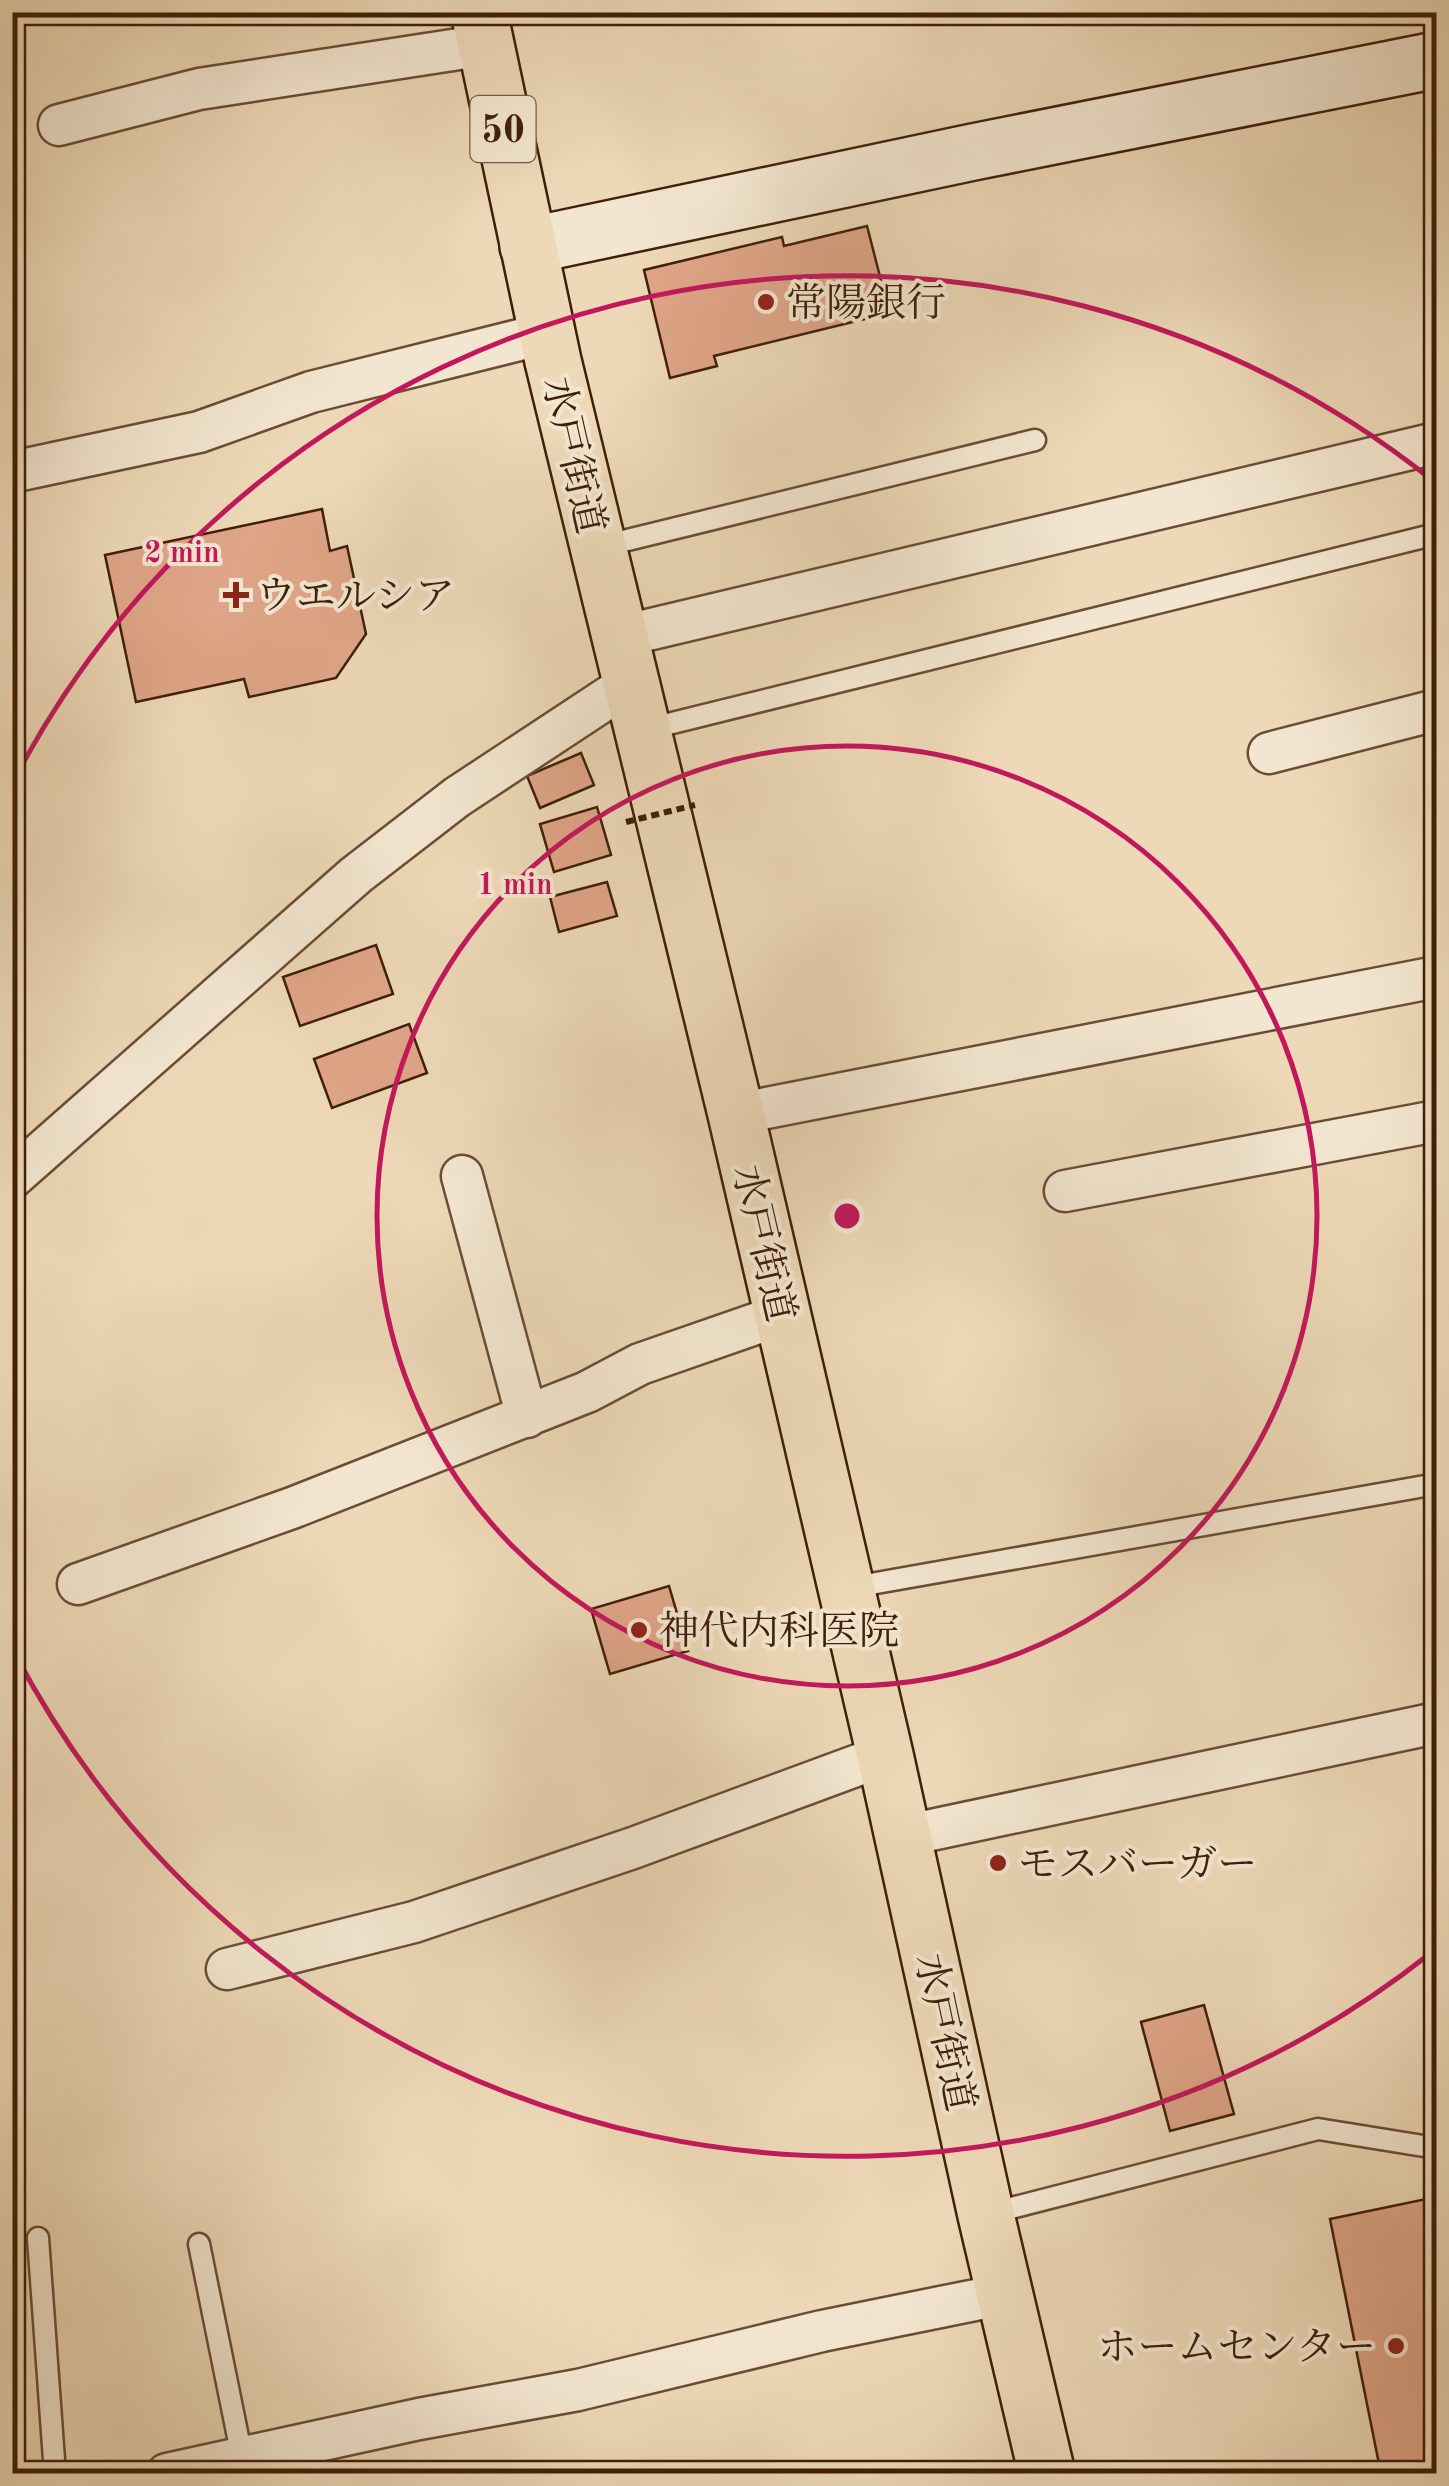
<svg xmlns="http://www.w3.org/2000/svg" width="1449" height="2486" viewBox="0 0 1449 2486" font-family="'Old Standard TT','Noto Serif JP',serif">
<rect width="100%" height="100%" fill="#edd8b7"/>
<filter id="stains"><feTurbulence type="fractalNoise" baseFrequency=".002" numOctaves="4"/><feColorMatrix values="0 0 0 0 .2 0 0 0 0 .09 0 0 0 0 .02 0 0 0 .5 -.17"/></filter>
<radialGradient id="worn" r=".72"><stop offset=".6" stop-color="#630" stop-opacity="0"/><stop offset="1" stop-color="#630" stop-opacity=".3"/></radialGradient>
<g fill="#dfa588" stroke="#3f1f08" stroke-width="2.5">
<polygon points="867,226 886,300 874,303 877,316 714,356 717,366 670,378 644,270 782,237 784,246"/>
<polygon points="322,509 330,551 347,546 366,634 336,678 249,697 244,679 136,702 105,555"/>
<polygon points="581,753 594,785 540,808 527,776"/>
<polygon points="597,807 611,855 554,872 540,824"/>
<polygon points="607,882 617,916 559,932 550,897"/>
<polygon points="376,945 393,994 300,1026 283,977"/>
<polygon points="409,1024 427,1073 332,1108 314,1059"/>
<polygon points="669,1586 688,1651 610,1674 591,1609"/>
<polygon points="1204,2005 1234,2114 1170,2131 1141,2022"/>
<polygon points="1436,2197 1436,2474 1381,2474 1330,2219"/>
</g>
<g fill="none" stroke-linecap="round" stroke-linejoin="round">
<g stroke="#6a4d34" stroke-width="25">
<g id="lane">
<polyline points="599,547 1035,440"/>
<polyline points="644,730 1436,534"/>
<polyline points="848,1588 1436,1484"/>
<polyline points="988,2214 1318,2129 1436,2148"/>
<polyline points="38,2238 55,2474"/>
<polyline points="199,2244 242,2457"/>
</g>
</g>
<g stroke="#6a4d34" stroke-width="45">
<g id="street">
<polyline points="59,125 199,89 485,45"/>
<polyline points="12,472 199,432 311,392 547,333"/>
<polyline points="618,637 1436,443"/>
<polyline points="1269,753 1436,710"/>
<polyline points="736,1114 1436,977"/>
<polyline points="462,1176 527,1417"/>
<polyline points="12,1178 356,875 457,797 630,683"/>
<polyline points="1065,1191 1436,1121"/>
<polyline points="78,1584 292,1508 587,1392 640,1364 781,1315"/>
<polyline points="903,1836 1436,1723"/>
<polyline points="227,1969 414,1922 633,1848 885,1755"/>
<polyline points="167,2474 419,2419 578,2390 822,2331 1005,2294"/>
</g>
</g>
<g stroke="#3f1f08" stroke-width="60">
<polyline id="secondary" points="528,246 973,152 1436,60"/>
</g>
<g stroke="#3f1f08" stroke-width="60">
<polyline id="primary" points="479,12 553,361 736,1114 885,1755 986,2215 1047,2474"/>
</g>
<use href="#lane" stroke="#f3e6d0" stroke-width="20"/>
<use href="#street" stroke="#f3e6d0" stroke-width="40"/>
<use href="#secondary" stroke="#f3e6d0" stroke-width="55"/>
<use href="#primary" stroke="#edd8b7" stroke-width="55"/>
<polyline stroke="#3f1f08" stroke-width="6" stroke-dasharray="8 5" stroke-linecap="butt" points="626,822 695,805"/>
</g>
<g fill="none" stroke="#c2185b" stroke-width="5">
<circle cx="847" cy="1216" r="470"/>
<path d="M1432 1952A940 940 0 0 1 13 1650M13 782A940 940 0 0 1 1432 480"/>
</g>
<g fill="#8f2418" stroke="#f3e6d0" stroke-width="4">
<circle cx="766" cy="302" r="10"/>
<path d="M231 580h10v10h10v10h-10v10h-10v-10h-10v-10h10z"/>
<circle cx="639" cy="1630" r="10"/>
<circle cx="998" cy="1863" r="10"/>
<circle cx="1396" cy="2346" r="10"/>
</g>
<g text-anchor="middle" stroke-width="8" stroke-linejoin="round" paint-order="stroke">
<rect fill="#f3e6d0" stroke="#755b44" stroke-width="2.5" x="470.5" y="96" width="65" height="66" rx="8"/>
<g font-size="38" font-weight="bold" fill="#3f1f08">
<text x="503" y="142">50</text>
</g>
<g font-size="40" fill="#3f1f08" stroke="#f3e6d0" text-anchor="start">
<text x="786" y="316">常陽銀行</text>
<text x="256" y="609">ウエルシア</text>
<text x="659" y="1644">神代内科医院</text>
<text x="1018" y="1877">モスバーガー</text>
<text x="1376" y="2360" text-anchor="end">ホームセンター</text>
</g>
<g font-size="40" fill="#3f1f08" stroke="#f3e6d0">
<text transform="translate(575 455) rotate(77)" y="14">水戸街道</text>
<text transform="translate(765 1243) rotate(77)" y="14">水戸街道</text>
<text transform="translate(946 2032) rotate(78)" y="14">水戸街道</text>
</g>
</g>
<circle cx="847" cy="1216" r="15" fill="#c2185b" stroke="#f3e6d0" stroke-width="5"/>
<g font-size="30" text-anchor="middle" font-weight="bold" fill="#c2185b" stroke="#f3e6d0" stroke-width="8" stroke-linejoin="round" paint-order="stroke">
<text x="182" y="562">2 min</text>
<text x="515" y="894">1 min</text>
</g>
<rect width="1449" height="2486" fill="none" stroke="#edd8b7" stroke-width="50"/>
<rect x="15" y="15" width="1419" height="2456" fill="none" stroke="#3f1f08" stroke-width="5"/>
<rect x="25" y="25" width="1399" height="2436" fill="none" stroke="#3f1f08" stroke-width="2.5"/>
<rect width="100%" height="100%" filter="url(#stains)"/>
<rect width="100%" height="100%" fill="url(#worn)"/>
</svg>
